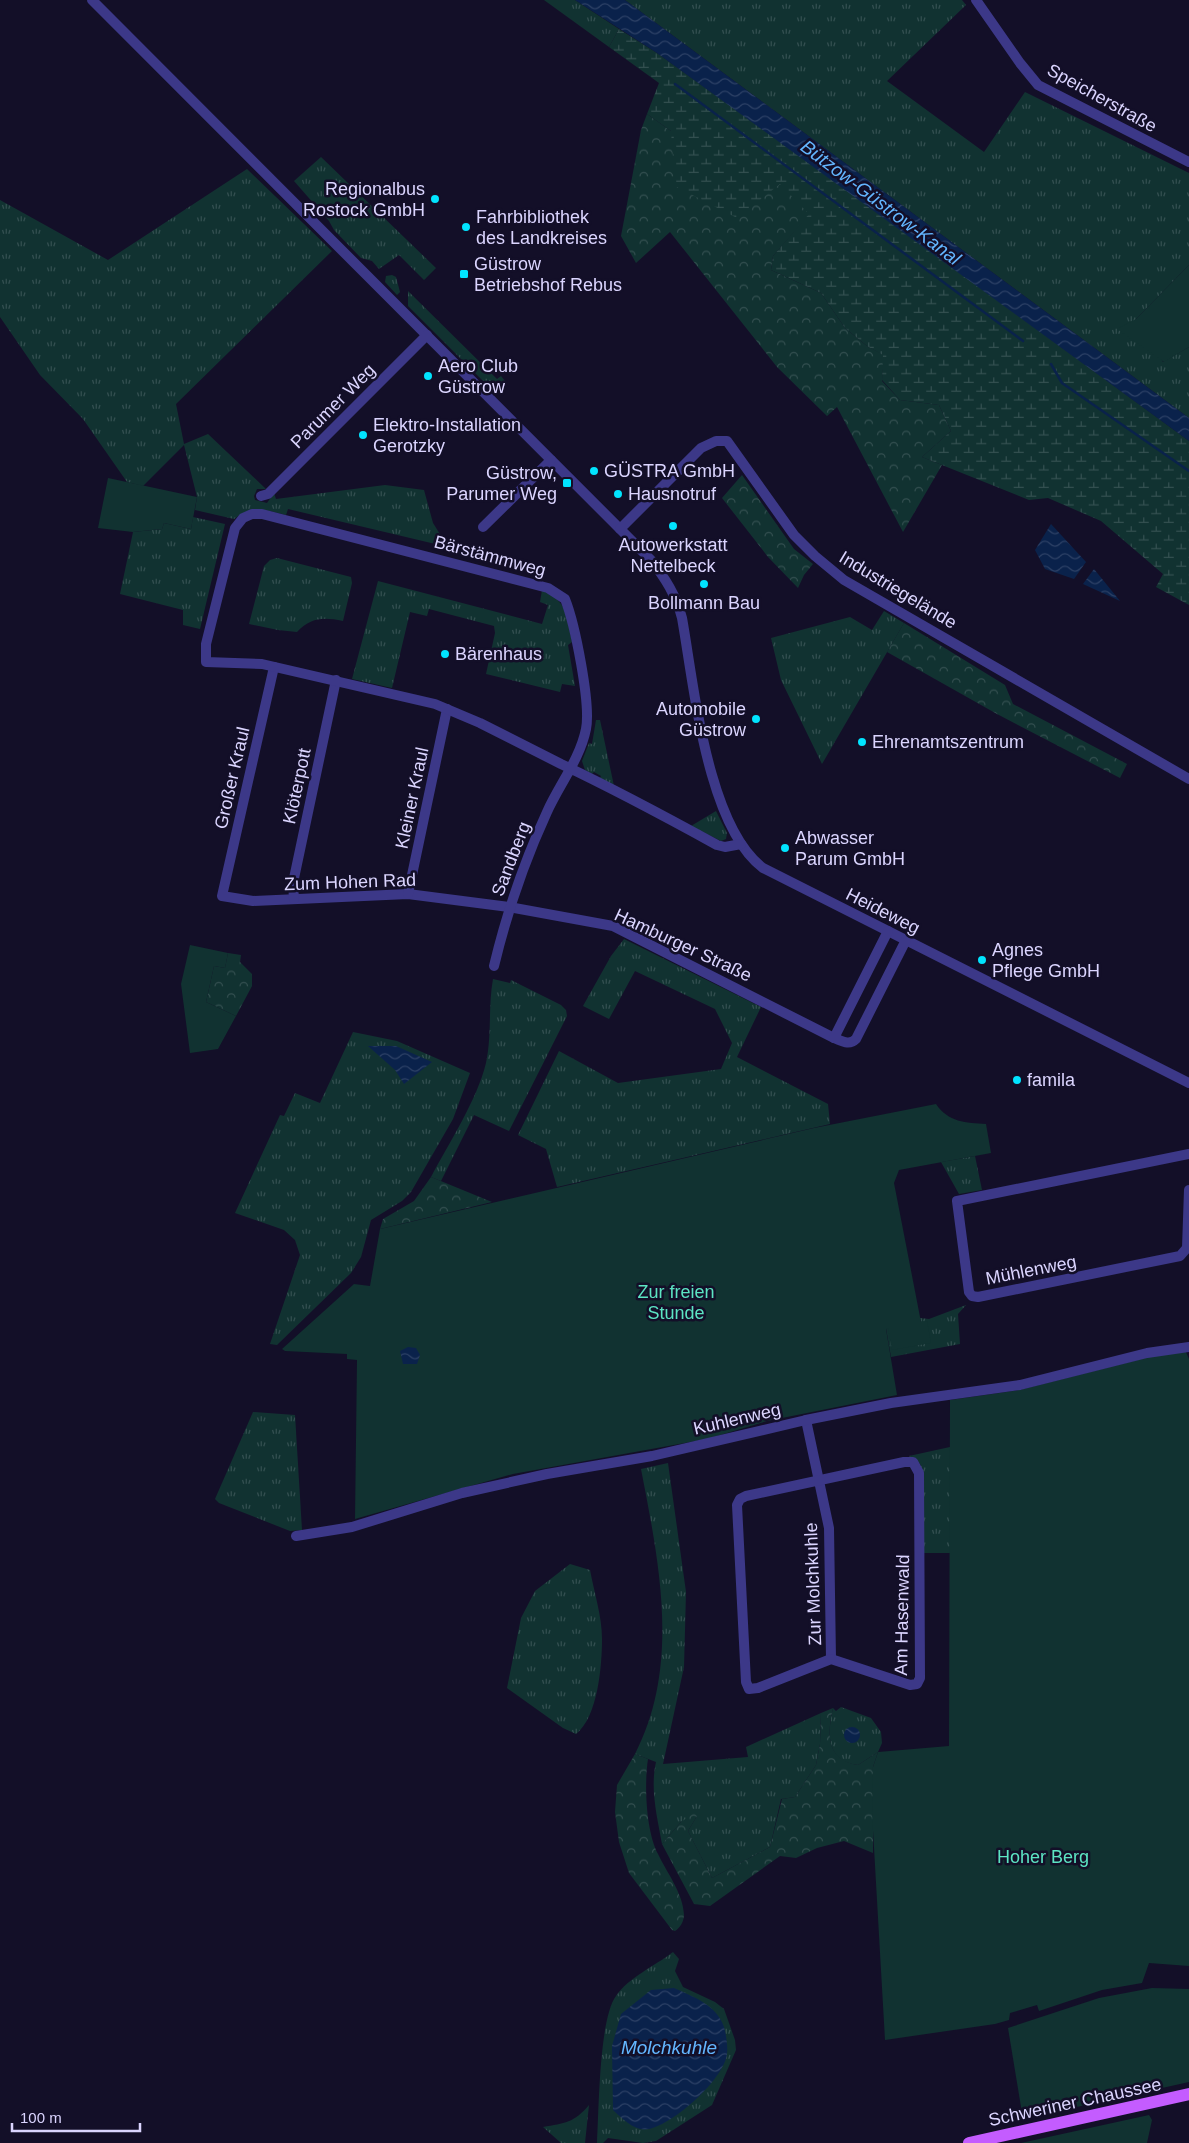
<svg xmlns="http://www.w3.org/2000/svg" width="1189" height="2143" viewBox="0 0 1189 2143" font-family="Arial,sans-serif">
<defs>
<pattern id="grass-tufts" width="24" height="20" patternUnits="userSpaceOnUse" patternTransform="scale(1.25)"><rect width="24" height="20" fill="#113231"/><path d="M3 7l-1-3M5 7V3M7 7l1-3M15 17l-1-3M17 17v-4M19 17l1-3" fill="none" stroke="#334f50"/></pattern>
<pattern id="forest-crowns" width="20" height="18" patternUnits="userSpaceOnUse" patternTransform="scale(1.25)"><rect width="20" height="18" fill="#113231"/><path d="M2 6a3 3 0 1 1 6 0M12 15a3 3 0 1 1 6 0" fill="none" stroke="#334f50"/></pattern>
<pattern id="wetland-marsh" width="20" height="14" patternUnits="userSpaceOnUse" patternTransform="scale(1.25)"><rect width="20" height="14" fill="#113231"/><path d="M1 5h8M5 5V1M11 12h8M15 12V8" fill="none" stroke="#334f50"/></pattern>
<pattern id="water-waves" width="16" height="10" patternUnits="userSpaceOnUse" patternTransform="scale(1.25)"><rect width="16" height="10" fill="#0a224b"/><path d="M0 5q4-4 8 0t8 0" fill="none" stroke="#2d4166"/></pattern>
</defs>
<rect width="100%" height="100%" fill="#130f28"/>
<g fill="url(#grass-tufts)">
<polygon points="544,0 575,0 619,29 609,47"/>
<polygon points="625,0 962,0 966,5 887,81 984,152 1025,92 1189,173 1189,265 1136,319 1163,362 1189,347 1189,418"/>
<polygon points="321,157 436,268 424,280 399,255 379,269 372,261 361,258 334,230 329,221 294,181"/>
<path d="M247 169 332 251 176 404 184 444 208 434 266 489H257L254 496 255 500 267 503 274 493 276 499 385 485 424 490 433 523 448 547 288 509 286 515C265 510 252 505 234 519L195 510 197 497 184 445 143 486 127 482 83 419 40 375 0 317V200L108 260Z"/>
<polygon points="392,275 396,277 400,292 397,295 385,282 386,276"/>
<polygon points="408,291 497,379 501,376 505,381 497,389 492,390 408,306"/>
<polygon points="193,517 225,524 200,629 183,625 183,610 120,594 133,532 162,529 164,523 191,529"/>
<path d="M277 558 351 577 352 583 343 621C324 617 311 617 297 632L278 630 249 624 264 566 270 560Z"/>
<path d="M378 581 542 624 548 605 540 602 542 590C568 601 567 617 572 642L568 645 575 686 562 684 560 692 486 674 495 633 494 626 429 609 427 616 410 612 392 688 352 679Z"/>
<polygon points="884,611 904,623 822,764 781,680 771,638 850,617 872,630"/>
<polygon points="596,720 600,720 614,786 600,778 601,776 594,772 592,774 585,770 582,761 589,743 592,744"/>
<polygon points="716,811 727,833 726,839 721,841 691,826"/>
<polygon points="624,939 761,1007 737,1057 828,1104 830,1124 557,1187 546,1149 518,1135 559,1051 618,1083 721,1069 732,1043 715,1009 635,971 609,1019 583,1006 611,956"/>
<path d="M493 979 510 983 511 980 561 1005 566 1010 567 1016 509 1131 474 1115 441 1181 431 1177C449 1143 477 1100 486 1063 492 1036 488 1006 493 979Z"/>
<polygon points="353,1032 397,1041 470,1073 453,1119 411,1192 402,1201 371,1220 361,1257 351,1273 277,1345 270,1344 300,1255 295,1240 284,1230 235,1213 280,1115 284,1116 295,1093 320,1103"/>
<polygon points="975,1156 982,1190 959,1194 941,1162"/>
<polygon points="966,1305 958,1314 960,1344 891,1357 886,1328 921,1322 920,1318 929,1319"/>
<polygon points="253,1412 295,1415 302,1530 290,1531 219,1503 215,1499"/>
<polygon points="950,1447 950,1553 922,1553 923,1472 920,1464 909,1456"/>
<path d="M668 1463 686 1592 684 1667 663 1764 748 1757 746 1747 821 1713 820 1744 816 1765 795 1797 781 1799 770 1847 712 1878 688 1831 697 1816 681 1822 662 1844C657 1816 650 1789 656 1762L635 1754C681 1665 659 1562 641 1469Z"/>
<path d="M570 1564 590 1570C594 1592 602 1616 602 1639 602 1665 598 1717 576 1734L563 1728 507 1688 521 1618 535 1591Z"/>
<path d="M841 1707 871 1718 881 1732 882 1743 878 1752 858 1765C826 1761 827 1734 833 1708L836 1711Z"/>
<path d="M673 1952 679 1959 675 1971 683 1987 715 2002 724 2009 735 2040 736 2050 712 2105 656 2141 643 2143 608 2138 603 2143H597C599 2111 599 2019 616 1996 629 1977 655 1966 673 1952Z"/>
<path d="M589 2105 585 2143H561L543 2127C565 2123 574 2123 589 2105Z"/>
</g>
<g fill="url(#forest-crowns)">
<polygon points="647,114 671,131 780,183 810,214 773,256 771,270 821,293 845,328 867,346 884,355 882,381 900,400 939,405 951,431 922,457 942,465 903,532 837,407 827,416 777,367 670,232 636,263 621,236 641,130"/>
<polygon points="742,475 794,549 813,564 804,575 798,588 768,557 722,498"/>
<polygon points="904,623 1005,685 1013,704 1127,764 1120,778 997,714 887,652"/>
<polygon points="228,953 241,955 240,962 252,974 252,986 236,1016 206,1002 214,966 225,968"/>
<polygon points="431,1177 492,1202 380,1229 383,1219 414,1201"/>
<path d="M833 1708C827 1734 826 1760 858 1765L878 1752 873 1767V1853L844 1841 817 1848 796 1858 780 1856 710 1906 694 1904 662 1844 681 1822 694 1813 697 1816 688 1831 712 1878 770 1847 782 1799 795 1797 816 1765 820 1744 821 1713Z"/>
<path d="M635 1754 648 1759C644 1785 646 1831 658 1854 667 1873 683 1893 684 1915 684 1921 680 1928 675 1931L672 1930 629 1873 619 1842 615 1812 617 1785Z"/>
</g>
<polygon fill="url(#wetland-marsh)" points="619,29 657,53 861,200 1189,441 1189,605 1156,587 1163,574 1101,521 1048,498 1029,500 922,457 951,431 939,405 900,400 882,380 883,355 867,346 845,328 821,293 771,270 773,256 809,214 780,184 737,218 675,186 671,131 647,114 659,83 609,47"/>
<g fill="#113231">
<polygon points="1189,265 1189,347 1164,362 1117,329 1136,319"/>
<polygon points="108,478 197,497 191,529 164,523 162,529 133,532 98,528"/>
<polygon points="190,945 228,953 225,968 214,966 206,1002 236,1016 218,1049 190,1053 181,984"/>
<path d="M936 1104C948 1122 966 1123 986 1124L991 1153 899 1170 894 1183 921 1322 927 1321 931 1343 892 1350 888 1328 886 1329 897 1395 767 1421 707 1439 513 1474 355 1519 357 1360 347 1359V1354L285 1351 282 1349 354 1284 370 1286 380 1229 814 1128Z"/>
<polygon points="1186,1352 1189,1359 1189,1966 1149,1963 1142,1983 1102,1990 1039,2011 1037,2005 1010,2013 1009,2020 995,2024 885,2040 872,1813 873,1767 878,1752 949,1746 950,1400 1019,1390 1153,1356"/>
<polygon points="1152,1988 1189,1989 1189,2082 1023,2119 1008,2028 1099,1998"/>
<polygon points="1149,2115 1152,2120 1147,2143 1021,2143"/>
</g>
<g fill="url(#water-waves)">
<polygon points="575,0 625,0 1189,418 1189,441 657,53"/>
<polygon points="1051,524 1086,562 1074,579 1045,569 1035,550"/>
<polygon points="1094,569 1120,601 1083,584"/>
<polygon points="368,1046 396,1046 432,1062 404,1084 395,1070"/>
<polygon points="408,1347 416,1348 420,1355 417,1364 403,1364 400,1351"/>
<circle cx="852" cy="1735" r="8"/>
<path d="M674 1988C692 1996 717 2005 724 2027 726 2034 728 2047 727 2054 724 2079 674 2124 649 2129 635 2132 623 2119 613 2110L612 2046 621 2014 651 1990Z"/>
</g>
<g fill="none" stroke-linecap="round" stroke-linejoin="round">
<g stroke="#0a224b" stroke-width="2.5">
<polyline points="675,84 1023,341"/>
<polyline points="1051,364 1062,383 1189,471"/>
</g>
<g stroke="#3c3888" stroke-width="10">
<path d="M92 0 651 560C665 578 676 595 682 618 694 685 707 826 763 868L1189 1083"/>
<polyline points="976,0 1020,63 1038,85 1189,162"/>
<polyline points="261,496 268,494 427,335"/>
<polyline points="483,527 551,460"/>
<polyline points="620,529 701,448 716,441 727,441 794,535 815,556 844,580 1189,779"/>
<polyline points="274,667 222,896 253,901 408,894 509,907 613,926 834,1038"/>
<polyline points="408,894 447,709"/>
<polyline points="294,899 293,883 336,680"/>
<path d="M888 931 834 1038C842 1041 849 1046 856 1039L906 940"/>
<path d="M494 966C507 912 524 862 547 812 559 785 580 759 586 729 591 704 575 624 565 599L548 588 262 514H252L243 518 235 528 206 644V662L262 664 435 704 480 723 561 764C614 789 666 817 717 845L725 847 741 844"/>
<polyline points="1189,1154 957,1201 969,1292 972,1296 978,1297 1180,1256 1187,1248 1189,1190"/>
<polyline points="806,1420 829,1528 831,1659"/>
<polygon points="904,1462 913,1462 919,1473 920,1678 917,1684 910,1685 831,1659 758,1688 749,1689 746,1682 737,1505 740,1499 746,1496"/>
<polyline points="296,1536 352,1527 462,1493 547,1474 652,1456 806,1420 891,1403 1020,1385 1147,1353 1189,1347"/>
</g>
<polyline stroke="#c45cff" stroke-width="12" points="969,2143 1189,2094"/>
</g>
<g fill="#01e4ff" stroke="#130f28" stroke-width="2">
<circle cx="435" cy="199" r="5"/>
<circle cx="466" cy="227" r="5"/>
<rect x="459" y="269" width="10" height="10" rx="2.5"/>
<circle cx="428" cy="376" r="5"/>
<circle cx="363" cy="435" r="5"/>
<circle cx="594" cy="471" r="5"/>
<rect x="562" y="478" width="10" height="10" rx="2.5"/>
<circle cx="618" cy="494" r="5"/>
<circle cx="673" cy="526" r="5"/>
<circle cx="704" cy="584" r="5"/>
<circle cx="445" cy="654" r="5"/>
<circle cx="756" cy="719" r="5"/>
<circle cx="862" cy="742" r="5"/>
<circle cx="785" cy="848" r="5"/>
<circle cx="982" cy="960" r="5"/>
<circle cx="1017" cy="1080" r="5"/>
</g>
<g text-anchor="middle" stroke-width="5" stroke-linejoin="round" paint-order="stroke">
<g font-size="18" fill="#dbd5ff" stroke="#130f28">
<text transform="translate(1102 98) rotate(29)" y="6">Speicherstraße</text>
<text transform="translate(333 406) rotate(-45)" y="6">Parumer Weg</text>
<text transform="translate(490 556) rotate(15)" y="6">Bärstämmweg</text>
<text transform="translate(898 590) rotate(31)" y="6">Industriegelände</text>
<text transform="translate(232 778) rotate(-77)" y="6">Großer Kraul</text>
<text transform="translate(297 786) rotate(-78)" y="6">Klöterpott</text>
<text transform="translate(412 798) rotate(-78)" y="6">Kleiner Kraul</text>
<text transform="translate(511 859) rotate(-69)" y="6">Sandberg</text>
<text transform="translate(350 882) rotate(-2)" y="6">Zum Hohen Rad</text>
<text transform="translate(883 911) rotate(27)" y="6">Heideweg</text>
<text transform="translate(683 945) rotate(25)" y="6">Hamburger Straße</text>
<text transform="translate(1031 1270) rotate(-11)" y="6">Mühlenweg</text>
<text transform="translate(737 1419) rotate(-13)" y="6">Kuhlenweg</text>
<text transform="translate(813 1584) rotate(-92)" y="6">Zur Molchkuhle</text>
<text transform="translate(902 1615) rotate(-89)" y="6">Am Hasenwald</text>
<text transform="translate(1075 2102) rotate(-12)" y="6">Schweriner Chaussee</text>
</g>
<g font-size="18" fill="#dbd5ff" stroke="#130f28" text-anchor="start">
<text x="425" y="195" text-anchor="end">Regionalbus<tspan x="425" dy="21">Rostock GmbH</tspan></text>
<text x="476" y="223">Fahrbibliothek<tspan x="476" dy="21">des Landkreises</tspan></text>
<text x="474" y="270">Güstrow<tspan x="474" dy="21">Betriebshof Rebus</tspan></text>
<text x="438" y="372">Aero Club<tspan x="438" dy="21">Güstrow</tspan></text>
<text x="373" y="431">Elektro-Installation<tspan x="373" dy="21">Gerotzky</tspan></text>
<text x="604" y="477">GÜSTRA GmbH</text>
<text x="557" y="479" text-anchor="end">Güstrow,<tspan x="557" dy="21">Parumer Weg</tspan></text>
<text x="628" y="500">Hausnotruf</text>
<text x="673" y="551" text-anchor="middle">Autowerkstatt<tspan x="673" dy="21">Nettelbeck</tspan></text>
<text x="704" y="609" text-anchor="middle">Bollmann Bau</text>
<text x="455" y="660">Bärenhaus</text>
<text x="746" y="715" text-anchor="end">Automobile<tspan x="746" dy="21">Güstrow</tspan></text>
<text x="872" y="748">Ehrenamtszentrum</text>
<text x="795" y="844">Abwasser<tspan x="795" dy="21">Parum GmbH</tspan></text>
<text x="992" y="956">Agnes<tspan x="992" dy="21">Pflege GmbH</tspan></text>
<text x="1027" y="1086">famila</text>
</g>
<g font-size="18" fill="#5ce4c3" stroke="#130f28">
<text x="676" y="1298">Zur freien<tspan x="676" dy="21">Stunde</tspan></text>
<text x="1043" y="1863">Hoher Berg</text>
</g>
<g font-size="19" font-style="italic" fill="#63b6ff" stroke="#130f28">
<text transform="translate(881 202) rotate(37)" y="7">Bützow-Güstrow-Kanal</text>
<text x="669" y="2054">Molchkuhle</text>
</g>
</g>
<path d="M12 2123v8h128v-8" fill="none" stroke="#dbd5ff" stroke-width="2.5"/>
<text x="20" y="2123" font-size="15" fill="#dbd5ff" stroke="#130f28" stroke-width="4" paint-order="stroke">100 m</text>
</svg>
